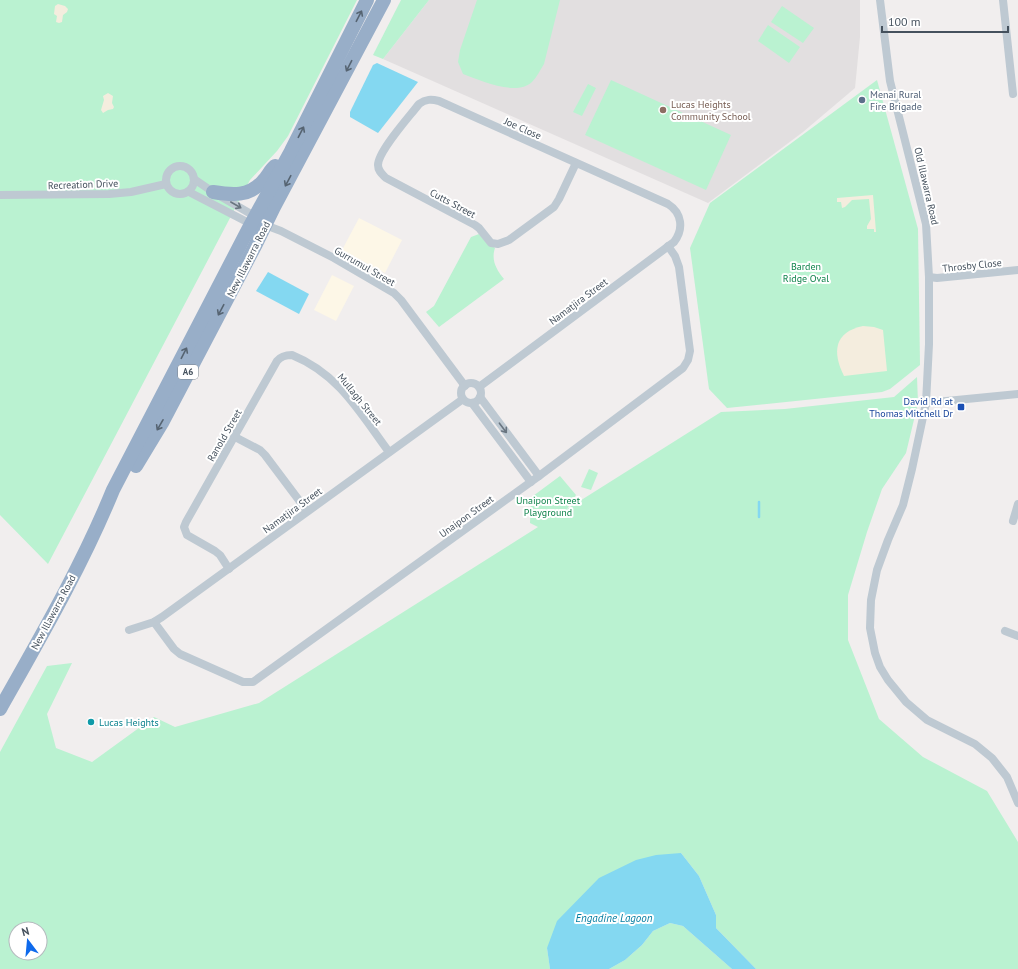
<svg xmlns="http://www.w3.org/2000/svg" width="1018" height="969" viewBox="0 0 1018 969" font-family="'PT Sans',sans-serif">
<rect width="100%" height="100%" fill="#f1eeee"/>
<g fill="#fdf7e7">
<polygon points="359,218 402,240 385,273 342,250"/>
<polygon points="332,275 354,286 336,321 314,310"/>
</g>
<polygon fill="#e2dfe0" points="429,0 860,0 860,37 855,88 803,132 708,203 383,59"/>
<g fill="#baf2d1" fill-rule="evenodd">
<polygon points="0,0 357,0 288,136 277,151 250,180 48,564 0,515"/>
<polygon points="401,0 429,0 383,59 373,55"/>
<path d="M477 0H560L544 64C540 70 537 77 532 82 516 97 480 80 463 74L458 62 460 50Z"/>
<polygon points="782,6 814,28 803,43 771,22"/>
<polygon points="768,25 800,47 789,63 758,41"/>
<polygon points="611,80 731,135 706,190 585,135"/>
<polygon points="877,80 918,229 920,365 890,389 882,392 727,408 709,389 690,248 710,203"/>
<polygon points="588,84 596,88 582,116 573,112"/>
<path d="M479 234 486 242 495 248C491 260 496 269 504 279L439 327 426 312 434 306 471 237Z"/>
<path d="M917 377 918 403 906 453 882 489 867 532 848 595V640L879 719 923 757 987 791 1018 842V969H756L716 928V915L699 876 681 853 547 948 550 969H0V752L47 666 72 663 47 714 56 748 92 762 154 717 175 727 259 703 538 527 530 523 531 500 533 496 560 476 576 495 567 509 721 412 785 409 894 397ZM16 929H40V953H16Z"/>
<polygon points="589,469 598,473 591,490 581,487"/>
<polygon points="670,923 683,926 732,969 609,969 625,960 642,945 653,931"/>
</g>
<g fill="#f4edde">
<polygon points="58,4 65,6 68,9 67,12 63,15 62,22 59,23 56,22 57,16 54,14 55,6"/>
<polygon points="108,93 113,96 112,103 114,107 113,109 108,110 103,113 101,110 104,100 103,96"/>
<polygon points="873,195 876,232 874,232 874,229 867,229 867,226 871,219 869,199 852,200 845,207 842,208 841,202 837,202 837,198"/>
<path d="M863 326 874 327 883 330 887 371 844 376C832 352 834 332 863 326Z"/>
</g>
<g fill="#84d8f1">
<polygon points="377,63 418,82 378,133 350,117 350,112 373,65"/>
<polygon points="268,272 309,294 299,314 256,291"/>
<polygon points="681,853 699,876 716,915 716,928 756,969 732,969 683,926 670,923 653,931 642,945 625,960 609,969 550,969 547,948 557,921 599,878 636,860 656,855"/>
</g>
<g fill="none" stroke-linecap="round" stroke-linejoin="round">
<polyline stroke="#84d8f1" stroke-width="2.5" points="759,517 759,502"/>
<g stroke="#bec9d2" stroke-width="8">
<polyline points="880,0 890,81 926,224 929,277 929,344 926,403 912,469 903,505 888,540 877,570 871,600 870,628 875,653 880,667 888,680 906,702 927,720 975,744 992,758 1007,777 1018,803"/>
<polyline points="1003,0 1013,94"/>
<circle cx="180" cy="180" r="14"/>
<polyline points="194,179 213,192 258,218"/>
<polyline points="189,192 251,224 265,225 281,231 334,258 394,293 401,300 465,386"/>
<polyline points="0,195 109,194 131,192 166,184"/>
<polyline points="929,277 937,278 1018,270"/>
<circle cx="471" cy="393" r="10"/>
<path d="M479 387 674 242C684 229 682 213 668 204L439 101C431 99 426 99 419 104 410 116 378 151 378 165 378 171 382 174 386 178L475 225 479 228 491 243 498 244 509 240 554 207 559 199 576 163"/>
<polyline points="480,397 539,476"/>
<polyline points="472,403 531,482"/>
<polyline points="926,403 1018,394"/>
<polyline points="235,437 260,450 265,455 307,511"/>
<polyline points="1013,521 1018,504"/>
<path d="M229 569 220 555 215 551 187 535 184 527 186 522 277 361C281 356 286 355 292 355 339 374 360 413 389 452"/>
<polyline points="154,622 174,649 180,654 243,682 253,682 539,476 683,368 688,360 690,351 679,267 675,256 668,246"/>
<polyline points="129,630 154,622 162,617 463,399"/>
<polyline points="1005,631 1018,636"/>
</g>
<g stroke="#98aec8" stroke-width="14">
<path d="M213 192C232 195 249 197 263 181 268 176 270 170 275 166"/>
<polyline points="136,466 162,423 256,244 274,207 384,0"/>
<path d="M0 709C40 638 82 566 113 490L251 224 291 151 367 0"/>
</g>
</g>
<defs><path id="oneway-shaft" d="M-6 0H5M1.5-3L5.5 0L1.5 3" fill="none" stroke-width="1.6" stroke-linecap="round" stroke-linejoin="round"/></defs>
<g stroke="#566472">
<use href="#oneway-shaft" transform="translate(359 16) rotate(-63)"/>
<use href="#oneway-shaft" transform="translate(349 66) rotate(117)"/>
<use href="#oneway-shaft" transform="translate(301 132) rotate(-63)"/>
<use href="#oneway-shaft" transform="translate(288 181) rotate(118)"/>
<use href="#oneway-shaft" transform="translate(221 310) rotate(118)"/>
<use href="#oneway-shaft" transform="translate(184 353) rotate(-63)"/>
<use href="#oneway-shaft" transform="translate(160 425) rotate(120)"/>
</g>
<g stroke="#697580">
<use href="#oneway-shaft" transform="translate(236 205) rotate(30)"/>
<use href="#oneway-shaft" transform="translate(503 428) rotate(53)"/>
</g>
<circle fill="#5c6f8a" stroke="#fff" stroke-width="1.5" cx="862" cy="100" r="4"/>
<circle fill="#8d6e63" stroke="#fff" stroke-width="1.5" cx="663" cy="110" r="4"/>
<rect fill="#1a4fb4" stroke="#fff" stroke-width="1.5" x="957" y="403" width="8" height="8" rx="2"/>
<circle fill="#0f9aa8" stroke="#fff" stroke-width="1.5" cx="91" cy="722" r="4"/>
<g text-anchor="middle" stroke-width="4" stroke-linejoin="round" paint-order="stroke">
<rect fill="#fff" stroke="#7d858e" stroke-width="1" x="178" y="365" width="20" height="14" rx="3"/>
<g font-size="9" font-weight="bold" fill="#45515d">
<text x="188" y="375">A6</text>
</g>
<g font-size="10" fill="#4e5e75" stroke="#fff" text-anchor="start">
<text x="870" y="98">Menai Rural<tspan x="870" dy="12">Fire Brigade</tspan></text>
</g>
<g font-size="10" fill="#785e54" stroke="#fff" text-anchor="start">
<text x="671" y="108">Lucas Heights<tspan x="671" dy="12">Community School</tspan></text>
</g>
<g font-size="10" fill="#45515d" stroke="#fff">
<text transform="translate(523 128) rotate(24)" y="4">Joe Close</text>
<text transform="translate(83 184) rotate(-2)" y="4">Recreation Drive</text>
<text transform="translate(927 186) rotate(77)" y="4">Old Illawarra Road</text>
<text transform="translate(453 203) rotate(28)" y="4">Cutts Street</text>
<text transform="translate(248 259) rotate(-63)" y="4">New Illawarra Road</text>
<text transform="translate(972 265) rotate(-6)" y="4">Throsby Close</text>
<text transform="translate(365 266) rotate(30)" y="4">Gurrumul Street</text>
<text transform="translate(578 301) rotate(-37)" y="4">Namatjira Street</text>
<text transform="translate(360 399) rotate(51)" y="4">Mullagh Street</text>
<text transform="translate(224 435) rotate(-60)" y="4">Ranold Street</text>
<text transform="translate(292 510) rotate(-36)" y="4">Namatjira Street</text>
<text transform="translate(466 516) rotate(-36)" y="4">Unaipon Street</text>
<text transform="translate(53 612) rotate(-62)" y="4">New Illawarra Road</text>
</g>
<g font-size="10" fill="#11844d" stroke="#fff">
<text x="806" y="270">Barden<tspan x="806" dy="12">Ridge Oval</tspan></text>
<text x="548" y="504">Unaipon Street<tspan x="548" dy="12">Playground</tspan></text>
</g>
<g font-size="10" fill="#164399" stroke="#fff" text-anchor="end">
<text x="953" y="405">David Rd at<tspan x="953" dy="12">Thomas Mitchell Dr</tspan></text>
</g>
<g font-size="10" fill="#0d838f" stroke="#fff" text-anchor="start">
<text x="99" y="726">Lucas Heights</text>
</g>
<g font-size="11" font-style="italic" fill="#047ea2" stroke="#fff">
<text x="614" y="922">Engadine Lagoon</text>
</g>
</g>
<g transform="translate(28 941) rotate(344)"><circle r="19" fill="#ffffff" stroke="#b5b9be"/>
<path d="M0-3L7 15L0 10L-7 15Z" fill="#0e6aec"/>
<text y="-6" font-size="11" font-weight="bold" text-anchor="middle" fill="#45515d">N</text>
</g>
<path d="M882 26v6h126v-6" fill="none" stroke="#45515d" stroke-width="2"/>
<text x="888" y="26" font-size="12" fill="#45515d" stroke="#ffffff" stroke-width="3" paint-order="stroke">100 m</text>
</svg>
